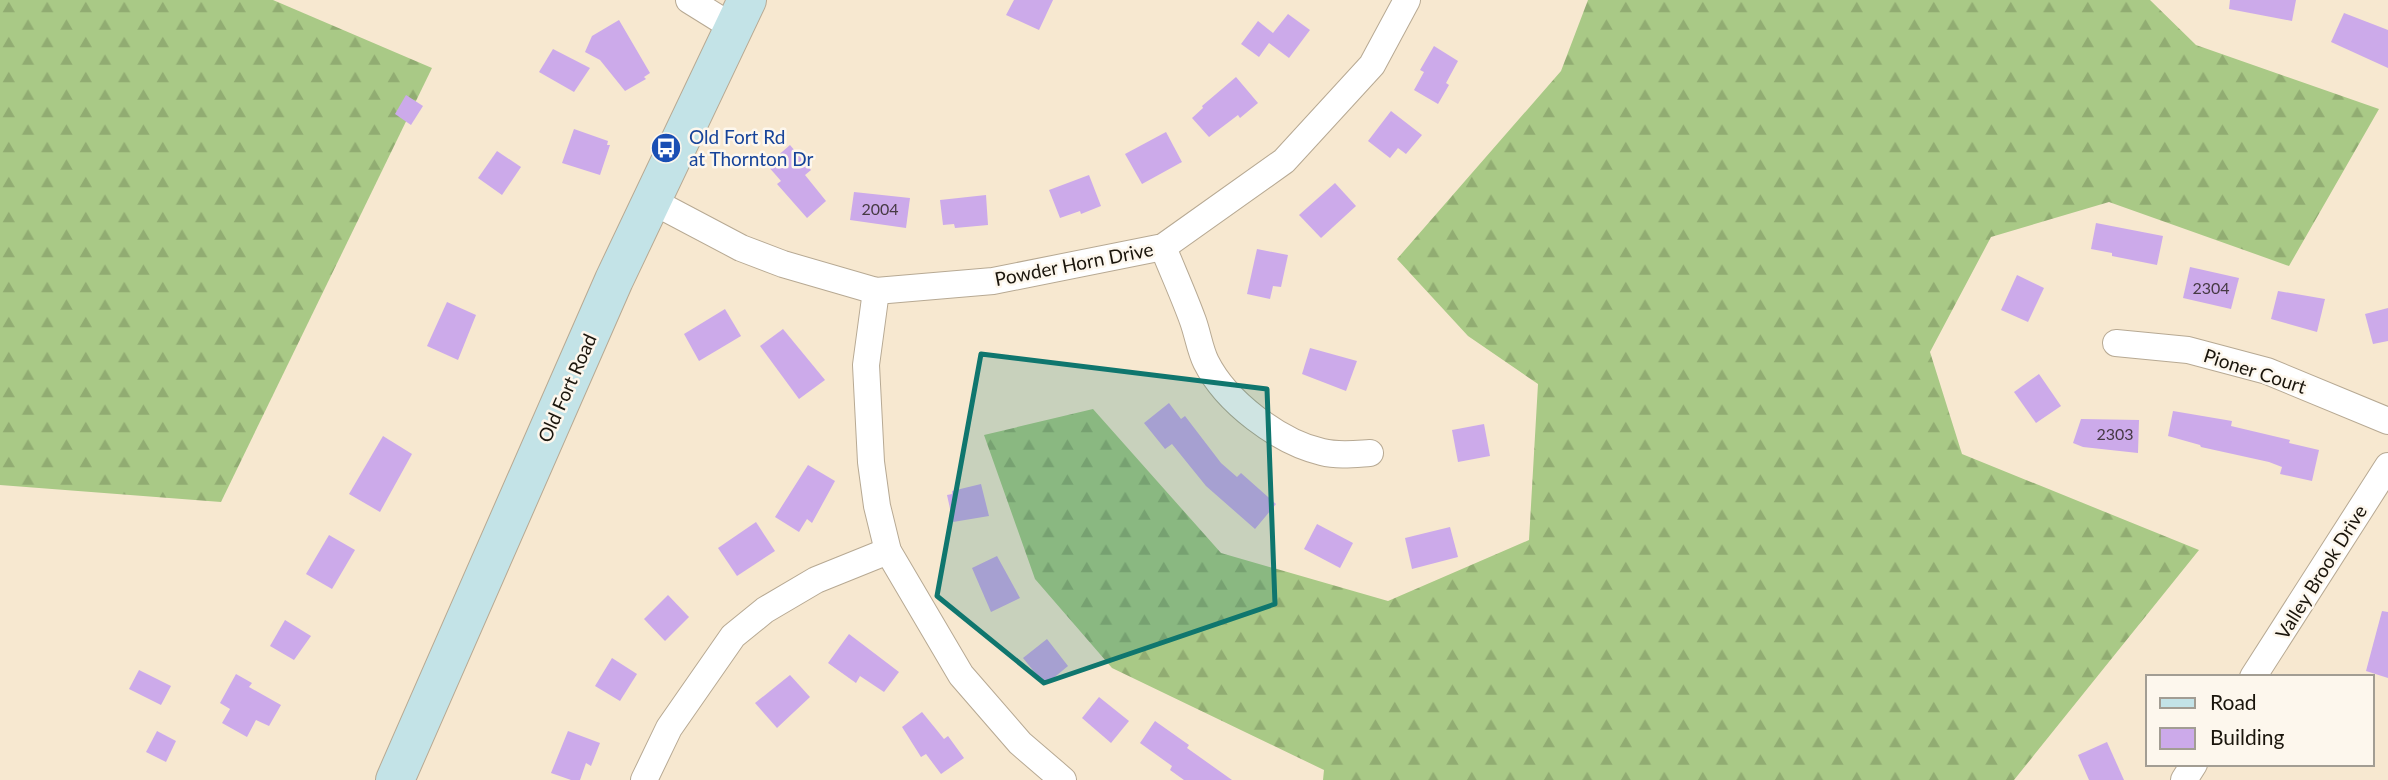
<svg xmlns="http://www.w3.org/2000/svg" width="2388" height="780" viewBox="0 0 2388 780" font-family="Lato,sans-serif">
<defs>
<pattern id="forest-firs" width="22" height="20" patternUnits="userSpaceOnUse" patternTransform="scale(1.75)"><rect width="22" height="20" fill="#a9c986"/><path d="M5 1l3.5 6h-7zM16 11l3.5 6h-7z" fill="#91ac72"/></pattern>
</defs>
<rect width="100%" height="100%" fill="#f7e8d0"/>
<g fill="url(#forest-firs)">
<polygon points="0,0 273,0 432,68 221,502 0,485"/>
<polygon points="1588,0 2150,0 2196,45 2379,109 2289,266 2109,202 1991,237 1930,352 1962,454 2199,550 2014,780 1323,780 1324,770 1112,668 1035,579 984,435 1093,409 1221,553 1388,601 1529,540 1538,384 1468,336 1397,259 1561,71"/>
</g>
<g fill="#ccaaea">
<polygon points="1014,0 1053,0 1039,30 1006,15"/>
<polygon points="2230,0 2296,0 2292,21 2229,9"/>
<polygon points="2344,13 2388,30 2388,68 2331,42"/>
<polygon points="1288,14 1310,30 1289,58 1269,43 1259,57 1241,44 1258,21 1273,33"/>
<polygon points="619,20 650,73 644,77 646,79 625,91 600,60 585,52 592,36"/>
<polygon points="1434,46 1458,61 1446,83 1449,85 1438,104 1414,90 1424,72 1420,70"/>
<polygon points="553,49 590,68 574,92 539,72"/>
<polygon points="1236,77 1258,103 1240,118 1238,115 1209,137 1192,118 1203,108 1202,106"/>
<polygon points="406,95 423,106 411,125 395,114"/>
<polygon points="1391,111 1422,135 1406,154 1398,148 1390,158 1368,141"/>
<polygon points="574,129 608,141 607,145 610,145 600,175 562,163"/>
<polygon points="1166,132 1182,162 1142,184 1125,154"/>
<polygon points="790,145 811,170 805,175 826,201 807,218 777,184 781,181 767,165"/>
<polygon points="497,151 521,167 502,195 478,178"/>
<polygon points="1089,175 1101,206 1081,214 1080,211 1060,218 1049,190"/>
<polygon points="1335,183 1356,206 1321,238 1299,215"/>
<polygon points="854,192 910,198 906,228 850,220"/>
<polygon points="986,195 988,225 955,228 954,224 943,225 940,200"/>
<polygon points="2096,223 2163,236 2157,265 2112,256 2112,253 2091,249"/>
<polygon points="1257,249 1288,255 1281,287 1273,286 1270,299 1247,294"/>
<polygon points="2190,267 2239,278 2231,309 2183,298"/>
<polygon points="2017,275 2044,288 2028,322 2001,310"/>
<polygon points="2278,291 2325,299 2317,332 2271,319"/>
<polygon points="447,302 476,315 458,360 427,346"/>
<polygon points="2388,308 2388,341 2373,344 2365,314"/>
<polygon points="725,309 741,336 699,361 684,334"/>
<polygon points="783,329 825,380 799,399 760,346"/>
<polygon points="1310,348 1357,361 1346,391 1302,374"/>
<polygon points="2039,374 2061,406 2036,423 2014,392"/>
<polygon points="1169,403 1181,419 1185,416 1221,463 1237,477 1241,473 1276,504 1255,529 1206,486 1172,444 1165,449 1144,423"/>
<polygon points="2173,411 2232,421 2231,426 2290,440 2289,443 2319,450 2312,481 2280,474 2282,467 2269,462 2201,447 2200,445 2168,436"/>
<polygon points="2081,419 2139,420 2138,453 2083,447 2073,443"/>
<polygon points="1484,424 1490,456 1458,462 1452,430"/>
<polygon points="383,436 412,454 380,512 349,494"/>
<polygon points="808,465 835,481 812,523 807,519 799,532 775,517"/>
<polygon points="981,484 989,516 953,522 947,495 952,494 952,491"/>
<polygon points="756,522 775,551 737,576 718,548"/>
<polygon points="1317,524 1353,543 1340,568 1304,549"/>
<polygon points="1450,527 1458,557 1412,569 1405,538"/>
<polygon points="329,535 355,550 332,589 306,574"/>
<polygon points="997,556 1020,598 991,612 972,568"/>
<polygon points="668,595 689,617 665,641 644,619"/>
<polygon points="2382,611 2388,612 2388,678 2366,671"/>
<polygon points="285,620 311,636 294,660 270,646"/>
<polygon points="849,634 899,672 884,692 860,676 856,683 828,663"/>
<polygon points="1047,639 1068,666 1045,685 1023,658"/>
<polygon points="612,658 637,674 620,701 595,686"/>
<polygon points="139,670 171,686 161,705 129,689"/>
<polygon points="236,674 252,683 249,687 281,705 269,726 256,720 247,737 222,723 230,709 220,703"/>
<polygon points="790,675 810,697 777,728 755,703"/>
<polygon points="1099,697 1129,721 1111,743 1082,718"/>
<polygon points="922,712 944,739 948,736 964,758 941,774 926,754 921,757 902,727"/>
<polygon points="1155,721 1189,745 1187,748 1232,780 1184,780 1170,770 1172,766 1140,743"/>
<polygon points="157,731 176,741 166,762 146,752"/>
<polygon points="568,731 600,743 591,766 586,763 580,780 571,780 551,773"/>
<polygon points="2107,742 2124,780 2089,780 2078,755"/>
</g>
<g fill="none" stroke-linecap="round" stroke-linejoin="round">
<g stroke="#b7a993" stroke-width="28">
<g id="street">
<polyline points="689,0 734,28"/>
<polyline points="652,201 741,248 783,264 876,291 993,281 1163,247 1284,161 1372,65 1407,0"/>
<path d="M1163 247C1173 272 1184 296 1193 321 1198 335 1200 350 1206 362 1226 402 1279 442 1322 452 1338 456 1354 454 1370 453"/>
<polyline points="876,291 866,365 871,462 877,506 888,551 961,675 1020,743 1063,780"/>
<polyline points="2116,343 2188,350 2267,371 2388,421"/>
<polyline points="2253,677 2388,466"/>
<polyline points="644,780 669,728 733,636 765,610 816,580 888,551"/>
<polyline points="2184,780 2194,764"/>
</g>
</g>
<g stroke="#b7a993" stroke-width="40">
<polyline id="secondary" points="395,780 614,280 747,0"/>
</g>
<use href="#street" stroke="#fff" stroke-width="26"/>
<use href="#secondary" stroke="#c3e3e7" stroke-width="38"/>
</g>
<path fill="#0f766e" fill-opacity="0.2" stroke="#0f766e" stroke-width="5" stroke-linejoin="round" d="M981 354 1267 389 1275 604 1044 683 937 596Z"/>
<defs>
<g id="bus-disc" transform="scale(1.575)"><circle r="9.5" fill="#1a4fb4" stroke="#fdf7ed"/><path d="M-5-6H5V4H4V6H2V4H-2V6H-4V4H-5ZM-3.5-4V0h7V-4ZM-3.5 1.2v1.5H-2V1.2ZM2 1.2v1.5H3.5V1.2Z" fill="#fff"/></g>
</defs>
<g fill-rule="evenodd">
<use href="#bus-disc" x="666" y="148"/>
</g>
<g text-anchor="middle" stroke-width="5" stroke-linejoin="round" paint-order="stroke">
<g font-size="16" fill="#463a44">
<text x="880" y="215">2004</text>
<text x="2211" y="294">2304</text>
<text x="2115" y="440">2303</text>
</g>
<g font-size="19" fill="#164399" stroke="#fdf7ed" text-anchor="start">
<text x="689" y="144">Old Fort Rd<tspan x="689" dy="22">at Thornton Dr</tspan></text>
</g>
<g font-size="19" fill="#1a150c" stroke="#fdf7ed">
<text transform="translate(1074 264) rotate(-11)" y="7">Powder Horn Drive</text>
<text transform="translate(2255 371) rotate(18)" y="7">Pioner Court</text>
<text transform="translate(567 388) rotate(-66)" y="7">Old Fort Road</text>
<text transform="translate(2321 572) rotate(-58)" y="7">Valley Brook Drive</text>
</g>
</g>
<rect x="2146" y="675" width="228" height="91" fill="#fdf7ed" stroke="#a29d93" stroke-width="2"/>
<rect x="2160" y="698" width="35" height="10" fill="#c3e3e7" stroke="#a29d93" stroke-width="2"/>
<text x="2210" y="710" font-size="21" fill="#1a150c">Road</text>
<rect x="2160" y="728" width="35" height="21" fill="#ccaaea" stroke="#a29d93" stroke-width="2"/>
<text x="2210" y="745" font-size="21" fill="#1a150c">Building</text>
</svg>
